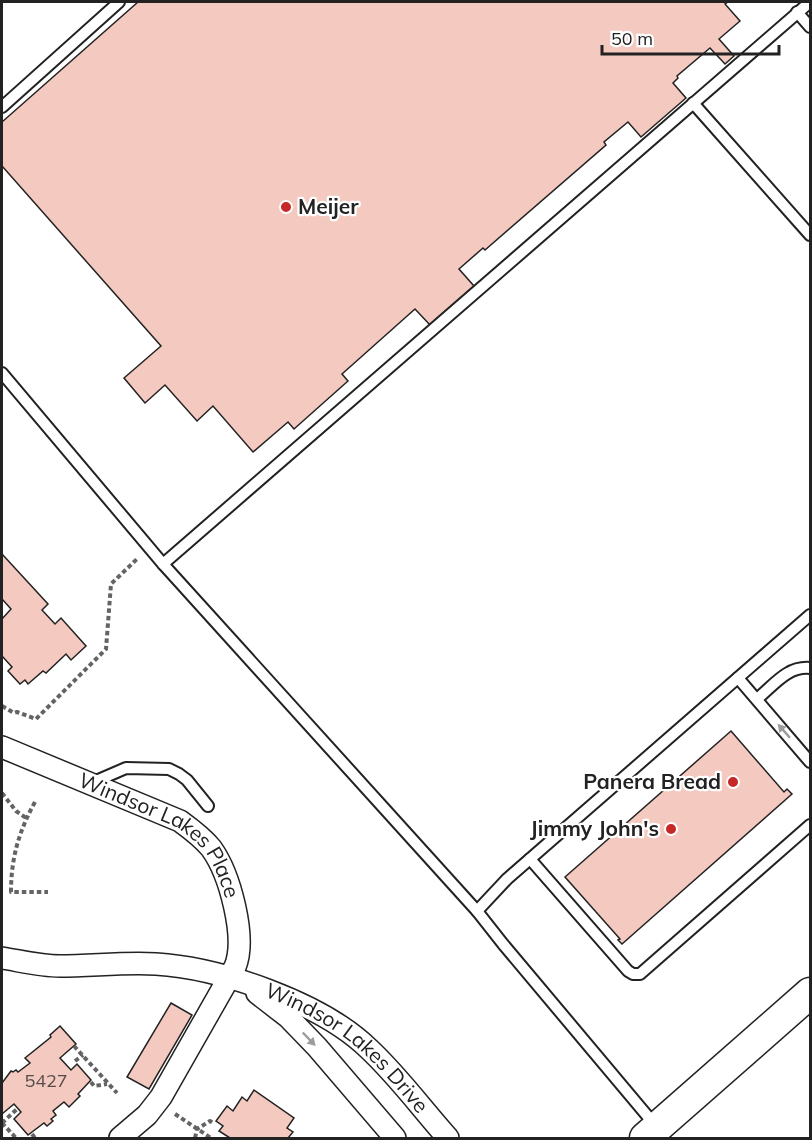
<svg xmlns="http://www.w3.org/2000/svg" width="812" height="1140" viewBox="0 0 812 1140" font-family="Mulish,sans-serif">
<rect width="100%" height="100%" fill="#fff"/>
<g fill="#f3c9c0" stroke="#222" stroke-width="1.5">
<polygon points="138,2 728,2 725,4 740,21 719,39 734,56 725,64 710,48 677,76 678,78 673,83 686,98 641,137 628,122 604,142 606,145 485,250 483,248 459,269 474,286 430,325 415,309 342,374 348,381 294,429 288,422 253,452 213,406 197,421 165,385 145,403 124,378 161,346 2,166 2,122"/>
<polygon points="2,554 48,604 42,610 55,624 61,618 86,646 71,660 66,654 46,673 43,671 28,684 25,680 20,684 8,671 12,667 2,656 2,619 11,609 2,599"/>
<polygon points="731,731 784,792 787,789 792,794 622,944 618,940 620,939 565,877"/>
<polygon points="171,1003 192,1015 149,1089 127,1077"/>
<polygon points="60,1026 76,1044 60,1058 71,1070 77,1064 91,1080 78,1094 80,1096 69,1107 64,1102 53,1111 56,1115 51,1119 53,1121 47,1126 44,1123 28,1135 14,1119 21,1112 14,1104 2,1114 2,1083 11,1071 13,1072 16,1070 18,1072 30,1063 25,1058 51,1037 50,1035"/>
<polygon points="254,1090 294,1118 287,1128 293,1132 288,1138 230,1138 219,1131 223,1126 216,1121 227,1106 233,1111 242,1097 247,1101"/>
</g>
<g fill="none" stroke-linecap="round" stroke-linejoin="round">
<g stroke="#222" stroke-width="14">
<g id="service">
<polyline points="810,2 163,564 477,911 507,879 810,615"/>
<polyline points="797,12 810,27"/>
<polyline points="693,103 810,235"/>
<polyline points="2,107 119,2"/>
<polyline points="2,373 163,564"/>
<polyline points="738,678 810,762"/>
<path d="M757 699C774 685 787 666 810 668"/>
<polyline points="89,784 126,768 169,769 179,774 187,780 208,806"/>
<polyline points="530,859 628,971 633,974 640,974 810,825"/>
<polyline points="477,911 503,944 655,1125"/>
</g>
</g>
<g stroke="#222" stroke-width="24">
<g id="minor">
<path id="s1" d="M2 747 180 821C191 829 202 837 211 848 230 874 247 938 235 967L161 1097 147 1115 120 1138"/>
<path id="s2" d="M2 958C21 961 40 966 60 966 92 966 125 962 156 964 221 968 322 1003 369 1049 398 1076 422 1109 448 1138"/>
<polyline points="257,993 288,1017 317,1047 395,1138"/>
</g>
</g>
<g stroke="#222" stroke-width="33">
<polyline id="secondary" points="645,1138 810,993"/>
</g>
<g stroke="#646464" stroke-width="4" stroke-dasharray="4.5 3" stroke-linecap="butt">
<polyline points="2,706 14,713 17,712 36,719 106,649 111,584 138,558"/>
<polyline points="2,793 16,811 26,818"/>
<path d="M35 802C19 831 11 858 11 892H48"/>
<polyline points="74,1046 117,1093"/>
<polyline points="75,1061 83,1055"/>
<polyline points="91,1082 94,1086 107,1084"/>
<polyline points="175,1114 211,1138"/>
<polyline points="2,1123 16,1138"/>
<polyline points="2,1123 17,1109"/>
<polyline points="32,1134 35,1138"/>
<polyline points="195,1138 197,1129 210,1121 213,1123"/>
</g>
<use href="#service" stroke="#fff" stroke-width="10"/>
<use href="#minor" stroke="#fff" stroke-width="21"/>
<use href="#secondary" stroke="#fff" stroke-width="30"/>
</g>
<defs><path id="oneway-solid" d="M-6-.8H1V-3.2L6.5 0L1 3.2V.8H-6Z" transform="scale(1.5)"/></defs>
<g fill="#9c9c9c">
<use href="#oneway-solid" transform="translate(784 731) rotate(-131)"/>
<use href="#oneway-solid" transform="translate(309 1039) rotate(46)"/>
</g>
<g fill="#c62828" stroke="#fff" stroke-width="2">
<circle cx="286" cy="207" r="6"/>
<circle cx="733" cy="782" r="6"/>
<circle cx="671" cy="829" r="6"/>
</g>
<g text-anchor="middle" stroke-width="4.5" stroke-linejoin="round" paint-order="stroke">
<g font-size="18" fill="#564c4a">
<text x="46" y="1087">5427</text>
</g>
<g font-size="21" font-weight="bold" fill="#222" stroke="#fff" text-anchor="end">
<text x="298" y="214" text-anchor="start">Meijer</text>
<text x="721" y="789">Panera Bread</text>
<text x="659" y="836">Jimmy John's</text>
</g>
<g font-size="21" fill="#222" stroke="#fff">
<text dy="7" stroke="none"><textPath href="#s1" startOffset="186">Windsor Lakes Place</textPath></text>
<text dy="7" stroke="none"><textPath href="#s2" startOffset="369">Windsor Lakes Drive</textPath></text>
</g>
</g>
<rect width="812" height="1140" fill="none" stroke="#222222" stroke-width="6"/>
<path d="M602 45v9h177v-9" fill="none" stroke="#222222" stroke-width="3"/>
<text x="611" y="45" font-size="18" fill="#222222" stroke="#ffffff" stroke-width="4.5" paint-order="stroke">50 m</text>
</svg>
